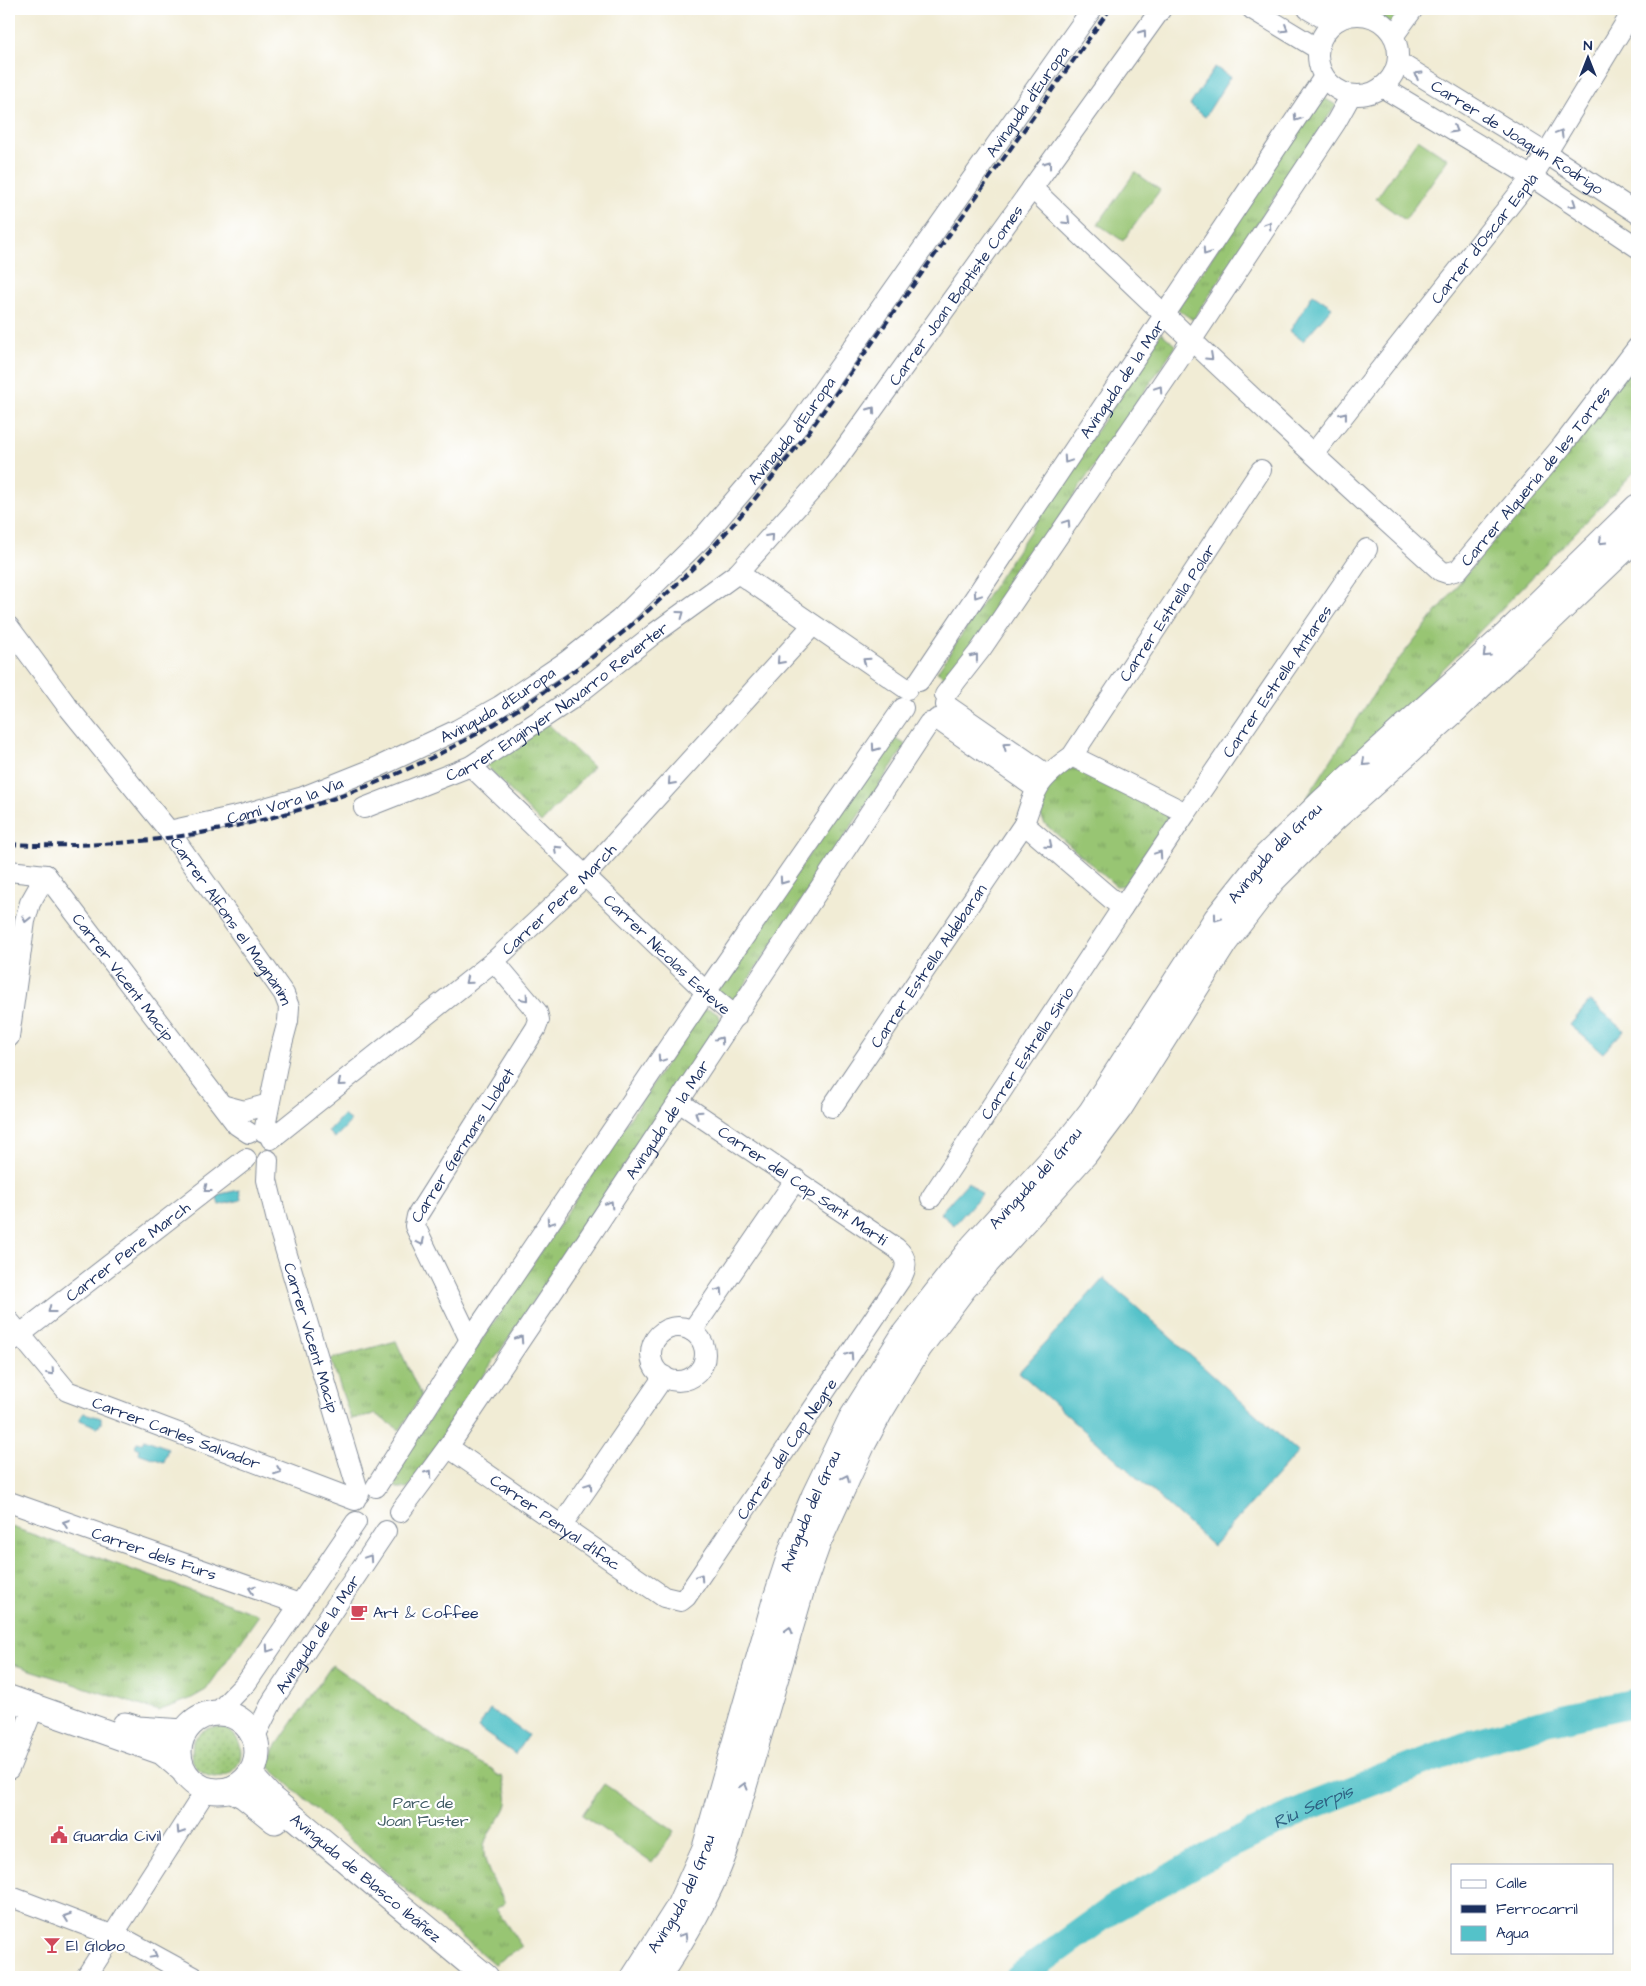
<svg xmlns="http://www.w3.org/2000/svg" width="1646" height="1986" viewBox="0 0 1646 1986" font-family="'Architects Daughter',sans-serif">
<defs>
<pattern id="grass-tufts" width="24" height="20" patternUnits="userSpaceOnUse" patternTransform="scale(1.25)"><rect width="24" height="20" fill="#98c573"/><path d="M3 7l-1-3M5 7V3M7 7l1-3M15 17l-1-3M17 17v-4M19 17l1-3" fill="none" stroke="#7ba062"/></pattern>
<pattern id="garden-dots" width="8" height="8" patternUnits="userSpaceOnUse" patternTransform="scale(1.25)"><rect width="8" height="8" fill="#98c573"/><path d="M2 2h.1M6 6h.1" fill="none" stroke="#7ba062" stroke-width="1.8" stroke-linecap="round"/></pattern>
</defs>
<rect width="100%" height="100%" fill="#fff"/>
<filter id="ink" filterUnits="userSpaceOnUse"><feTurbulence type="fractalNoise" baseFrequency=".02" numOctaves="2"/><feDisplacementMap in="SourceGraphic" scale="10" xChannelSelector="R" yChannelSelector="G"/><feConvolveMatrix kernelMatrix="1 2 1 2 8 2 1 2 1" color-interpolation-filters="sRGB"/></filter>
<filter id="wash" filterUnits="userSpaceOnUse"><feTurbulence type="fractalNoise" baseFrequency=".0096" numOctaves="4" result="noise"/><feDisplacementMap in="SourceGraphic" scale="20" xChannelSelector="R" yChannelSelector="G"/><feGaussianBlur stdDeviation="1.12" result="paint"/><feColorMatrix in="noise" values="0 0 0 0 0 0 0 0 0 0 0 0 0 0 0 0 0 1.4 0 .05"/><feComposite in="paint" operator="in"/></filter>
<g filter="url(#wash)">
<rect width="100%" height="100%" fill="#f1ecd5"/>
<g fill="url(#grass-tufts)" stroke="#5a7a68">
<polygon points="1380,9 1402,9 1392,24 1375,15"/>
<polygon points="1320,96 1336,105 1193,320 1177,309"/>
<polygon points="1161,333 1176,345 949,680 937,672"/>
<polygon points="1637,360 1637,469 1388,726 1297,813 1384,678"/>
<polygon points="547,723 593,767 541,823 486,765"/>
<polygon points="890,735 906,745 730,1007 717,991"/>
<polygon points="1066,766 1101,778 1172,813 1175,821 1133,885 1116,886 1045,824 1036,806"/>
<polygon points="710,1009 719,1015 721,1022 408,1488 398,1488 388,1481 702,1010"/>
<polygon points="396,1341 421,1396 400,1430 375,1414 351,1419 331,1359"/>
<polygon points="9,1526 259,1615 206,1690 190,1699 158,1711 9,1663"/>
<path d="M332 1665 449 1747 492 1769 499 1777 502 1776C505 1786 510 1797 506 1807 501 1821 482 1835 484 1852 485 1870 498 1888 505 1903L496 1909 522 1947 494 1964 398 1883 268 1766 275 1748Z"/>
</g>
<circle fill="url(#garden-dots)" stroke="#5a7a68" cx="216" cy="1752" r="25"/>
<g fill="#98c573" stroke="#5a7a68">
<polygon points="1418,139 1448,159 1405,220 1376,199"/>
<polygon points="1135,172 1160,190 1123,241 1098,224"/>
<polygon points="604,1784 674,1831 652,1863 582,1815"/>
</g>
<g fill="#54c2c9" stroke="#387894">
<polygon points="1215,67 1230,77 1205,117 1190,105"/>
<polygon points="1313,294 1332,307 1303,341 1290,331"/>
<polygon points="1590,1001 1624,1030 1603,1053 1570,1025"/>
<polygon points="343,1115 351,1121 335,1138 328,1132"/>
<polygon points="968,1182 982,1194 954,1225 940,1213"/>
<polygon points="239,1190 241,1200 219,1205 216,1195"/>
<polygon points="1104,1278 1298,1452 1213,1546 1019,1372"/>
<polygon points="84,1413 101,1418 101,1424 97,1427 80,1420 81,1415"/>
<polygon points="144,1439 168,1448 164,1462 138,1453 139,1449 135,1446 137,1442 142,1443"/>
<polygon points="490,1709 528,1735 515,1754 478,1728"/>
</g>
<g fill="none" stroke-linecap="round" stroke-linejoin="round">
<path stroke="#54c2c9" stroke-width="28" id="s1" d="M1019 1977 1113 1909 1212 1854 1308 1807 1473 1743 1550 1721 1637 1702"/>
</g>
</g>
<g filter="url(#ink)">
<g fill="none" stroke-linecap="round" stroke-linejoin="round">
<g stroke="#868e9a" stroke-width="22">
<g id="minor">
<polyline points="1252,9 1318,49"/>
<polyline points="1308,9 1332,23"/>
<circle cx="1358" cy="55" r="40"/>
<polyline points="1394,35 1413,9"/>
<path id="s2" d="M1398 62 1547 154 1637 213"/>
<polyline points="1382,87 1532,177 1637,247"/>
<path id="s3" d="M1032 188C1166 317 1302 446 1441 571L1447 573 1458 570 1562 446 1637 348"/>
<path id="s4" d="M1314 453 1532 177 1634 9"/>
<polyline points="738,573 907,689"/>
<path id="s5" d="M9 627 68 707 169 831 284 994 289 1007 288 1021 279 1055 264 1132"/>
<path id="s6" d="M919 681 1324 77"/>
<polyline points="945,695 981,649 1175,365 1336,122 1351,95"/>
<polyline points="946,705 1046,774"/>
<polyline points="937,719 1037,789"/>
<path id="s7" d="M1072 756 1186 813 1122 908 1024 824C1036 786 1039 779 1072 756L1261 470"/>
<path id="s8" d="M471 766 706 992 736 1017"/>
<path id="s9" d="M364 808 471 766 573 698 655 633 738 573 828 472 1161 9"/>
<path id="s10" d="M1186 813 1367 549"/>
<path id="s11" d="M169 831 241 815 303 797 378 767 457 730 500 706 567 661 619 620 704 536 794 431 1092 9"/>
<polyline points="9,871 46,875"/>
<path id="s12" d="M46 875 237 1125 249 1133"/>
<polyline points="9,1037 25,921 30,903 46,875"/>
<polyline points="225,1106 244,1111 269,1104"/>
<path id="s13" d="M832 1107 1024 824"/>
<path id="s14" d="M271 1139 494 961 585 876 813 625"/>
<path id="s15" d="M268 1160 267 1180 278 1225 359 1494"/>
<path id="s16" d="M931 1198 1122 908"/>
<path id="s17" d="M9 1321 67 1391 355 1500"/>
<circle cx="678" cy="1354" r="27"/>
<polyline points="692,1331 796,1179"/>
<path id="s18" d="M470 1340 415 1226 417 1216 536 1028 539 1020 537 1012 494 961"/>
<path id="s19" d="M9 1343 246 1159"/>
<path id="s20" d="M448 1447 664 1597 681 1601 686 1597 900 1280C908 1267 908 1258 896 1248L679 1102"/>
<polyline points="376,1487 470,1340 706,992 903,708"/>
<path id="s21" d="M9 1502 299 1604"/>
<path id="s22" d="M400 1512 448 1447 564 1275 929 723"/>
<polyline points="561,1526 664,1376"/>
<polyline points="218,1712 247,1682 356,1522"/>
<path id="s23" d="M254 1738 273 1700 386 1531"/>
<polyline points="9,1769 34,1706"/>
<polyline points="9,1896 130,1942 194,1977"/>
<polyline points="86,1977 206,1790"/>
</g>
</g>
<g stroke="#868e9a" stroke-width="27">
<g id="major">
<polyline points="9,1698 162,1752 183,1770"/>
<circle cx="218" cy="1752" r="39"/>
<polyline points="125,1725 138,1729 184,1732"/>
<path id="s24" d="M250 1775 271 1798 486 1977"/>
<polyline points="231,1789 244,1796 275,1821"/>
<path id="s25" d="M634 1977 678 1908 705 1848 775 1601 793 1546 814 1496 851 1419 905 1333 973 1246 1066 1144 1091 1112 1216 919 1266 856 1323 801 1507 634 1637 507"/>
<path d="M658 1977C684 1937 708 1897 725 1851L803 1585 818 1543 862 1446 880 1412 919 1348 964 1288 1085 1154 1119 1109 1225 942 1272 881 1335 818 1453 712 1637 537"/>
</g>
</g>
<use href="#minor" stroke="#fff" stroke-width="20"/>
<use href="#major" stroke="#fff" stroke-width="25"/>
<path stroke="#1b2f5e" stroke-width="4" stroke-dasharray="8 4" stroke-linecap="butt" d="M9 844C258 857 482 765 663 597 718 547 764 488 810 430L1110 9"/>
</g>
<defs><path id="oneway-chevron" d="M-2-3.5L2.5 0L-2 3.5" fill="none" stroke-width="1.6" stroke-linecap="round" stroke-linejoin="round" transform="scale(1.25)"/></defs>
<g stroke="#8d97ae">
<use href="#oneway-chevron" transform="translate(1285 29) rotate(31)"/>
<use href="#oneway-chevron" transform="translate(1143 33) rotate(-54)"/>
<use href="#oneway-chevron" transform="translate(1418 75) rotate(-148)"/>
<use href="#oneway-chevron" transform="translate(1297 118) rotate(124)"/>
<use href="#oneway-chevron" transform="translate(1454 130) rotate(31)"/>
<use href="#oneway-chevron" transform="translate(1560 133) rotate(-59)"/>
<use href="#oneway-chevron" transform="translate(1048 164) rotate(-54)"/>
<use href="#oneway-chevron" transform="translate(1573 204) rotate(34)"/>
<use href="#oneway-chevron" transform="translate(1067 221) rotate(44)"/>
<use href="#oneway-chevron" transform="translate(1268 225) rotate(-57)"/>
<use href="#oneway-chevron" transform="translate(1206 252) rotate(124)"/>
<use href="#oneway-chevron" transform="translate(1210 357) rotate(43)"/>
<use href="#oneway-chevron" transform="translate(1159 389) rotate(-56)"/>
<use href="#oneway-chevron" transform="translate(872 410) rotate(-55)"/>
<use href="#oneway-chevron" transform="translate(1344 415) rotate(-52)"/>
<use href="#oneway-chevron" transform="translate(1067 460) rotate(124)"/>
<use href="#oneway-chevron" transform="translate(1067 523) rotate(-56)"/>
<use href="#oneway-chevron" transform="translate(770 537) rotate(-48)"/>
<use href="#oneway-chevron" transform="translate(1602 541) rotate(136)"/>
<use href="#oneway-chevron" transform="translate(977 595) rotate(124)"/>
<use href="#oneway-chevron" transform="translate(681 614) rotate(-36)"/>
<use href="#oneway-chevron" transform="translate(1486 654) rotate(137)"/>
<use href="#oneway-chevron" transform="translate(975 657) rotate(-52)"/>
<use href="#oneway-chevron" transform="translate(780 661) rotate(132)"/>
<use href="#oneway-chevron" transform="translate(866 661) rotate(-146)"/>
<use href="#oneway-chevron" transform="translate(1006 746) rotate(-145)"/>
<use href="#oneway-chevron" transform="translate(875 748) rotate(125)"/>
<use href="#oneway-chevron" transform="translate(1365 763) rotate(138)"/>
<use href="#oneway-chevron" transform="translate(671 782) rotate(132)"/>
<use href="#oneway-chevron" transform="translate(1049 845) rotate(41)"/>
<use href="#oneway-chevron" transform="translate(557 849) rotate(-136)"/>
<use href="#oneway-chevron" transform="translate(1159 854) rotate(-56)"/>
<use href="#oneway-chevron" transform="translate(783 881) rotate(125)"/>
<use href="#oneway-chevron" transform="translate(1217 918) rotate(126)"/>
<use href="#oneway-chevron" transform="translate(26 919) rotate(103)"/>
<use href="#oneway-chevron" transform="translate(468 981) rotate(141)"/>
<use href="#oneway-chevron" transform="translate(525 998) rotate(49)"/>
<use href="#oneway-chevron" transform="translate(720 1040) rotate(-55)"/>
<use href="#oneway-chevron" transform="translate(661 1059) rotate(124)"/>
<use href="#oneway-chevron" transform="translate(341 1083) rotate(141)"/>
<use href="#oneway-chevron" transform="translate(698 1114) rotate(-146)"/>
<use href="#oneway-chevron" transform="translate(207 1189) rotate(142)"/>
<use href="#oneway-chevron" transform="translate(610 1204) rotate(-57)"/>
<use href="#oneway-chevron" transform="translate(550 1222) rotate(124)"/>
<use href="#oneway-chevron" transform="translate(421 1242) rotate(64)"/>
<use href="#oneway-chevron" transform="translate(720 1291) rotate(-56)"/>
<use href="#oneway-chevron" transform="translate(51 1310) rotate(142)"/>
<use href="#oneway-chevron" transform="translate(520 1339) rotate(-56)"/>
<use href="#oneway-chevron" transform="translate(850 1355) rotate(-56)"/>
<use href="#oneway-chevron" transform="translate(51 1372) rotate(49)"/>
<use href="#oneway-chevron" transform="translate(278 1471) rotate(21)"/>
<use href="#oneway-chevron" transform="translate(429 1473) rotate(-54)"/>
<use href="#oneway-chevron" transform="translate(846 1478) rotate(-64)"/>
<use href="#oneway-chevron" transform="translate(589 1486) rotate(-56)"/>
<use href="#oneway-chevron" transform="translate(66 1523) rotate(-160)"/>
<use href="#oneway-chevron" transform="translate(369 1558) rotate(-56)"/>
<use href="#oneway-chevron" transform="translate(700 1577) rotate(-56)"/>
<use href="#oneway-chevron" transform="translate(252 1589) rotate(-161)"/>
<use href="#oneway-chevron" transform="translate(789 1630) rotate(-74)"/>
<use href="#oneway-chevron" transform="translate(269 1649) rotate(124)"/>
<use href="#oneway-chevron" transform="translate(744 1786) rotate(-74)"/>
<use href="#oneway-chevron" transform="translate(180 1831) rotate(123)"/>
<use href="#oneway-chevron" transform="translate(67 1917) rotate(-160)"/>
<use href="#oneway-chevron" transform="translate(684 1936) rotate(-59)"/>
<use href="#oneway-chevron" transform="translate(154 1955) rotate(29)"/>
</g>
</g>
<defs>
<g id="cafe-bare" transform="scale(1.35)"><path d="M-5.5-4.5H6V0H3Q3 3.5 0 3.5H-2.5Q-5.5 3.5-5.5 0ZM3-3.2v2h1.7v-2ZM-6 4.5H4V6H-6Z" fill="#d1495b" stroke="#fff" stroke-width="2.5" paint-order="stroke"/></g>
<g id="civic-bare" transform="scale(1.35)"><path d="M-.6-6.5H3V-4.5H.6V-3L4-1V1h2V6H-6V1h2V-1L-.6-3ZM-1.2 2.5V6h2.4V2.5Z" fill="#d1495b" stroke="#fff" stroke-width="2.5" paint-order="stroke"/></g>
<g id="bar-bare" transform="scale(1.35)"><path d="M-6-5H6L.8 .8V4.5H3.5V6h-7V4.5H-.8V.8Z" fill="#d1495b" stroke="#fff" stroke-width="2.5" paint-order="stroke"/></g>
</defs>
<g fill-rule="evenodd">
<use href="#cafe-bare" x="359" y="1612"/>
<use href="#civic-bare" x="59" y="1835"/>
<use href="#bar-bare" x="52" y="1945"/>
</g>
<g text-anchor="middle" stroke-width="4.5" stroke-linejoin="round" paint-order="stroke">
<g font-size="16" fill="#1b2f5e" stroke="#fff">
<text dy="6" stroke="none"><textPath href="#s11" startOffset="1164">Avinguda d'Europa</textPath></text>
<text dy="6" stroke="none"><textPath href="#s2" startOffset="141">Carrer de Joaquín Rodrigo</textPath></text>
<text dy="6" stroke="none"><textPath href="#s4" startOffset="274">Carrer d'Oscar Esplà</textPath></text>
<text dy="6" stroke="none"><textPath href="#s9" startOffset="798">Carrer Joan Baptiste Comes</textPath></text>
<text dy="6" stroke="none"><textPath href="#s6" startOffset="364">Avinguda de la Mar</textPath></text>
<text dy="6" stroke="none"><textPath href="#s11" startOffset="759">Avinguda d'Europa</textPath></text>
<text dy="6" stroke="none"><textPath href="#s3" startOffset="700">Carrer Alqueria de les Torres</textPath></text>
<text dy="6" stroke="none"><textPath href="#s7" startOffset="629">Carrer Estrella Polar</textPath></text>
<text dy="6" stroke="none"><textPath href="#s10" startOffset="160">Carrer Estrella Antares</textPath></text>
<text dy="6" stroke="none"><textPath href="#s9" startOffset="222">Carrer Enginyer Navarro Reverter</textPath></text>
<text dy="6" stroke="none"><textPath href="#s11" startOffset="354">Avinguda d'Europa</textPath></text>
<text dy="6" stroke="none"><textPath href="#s11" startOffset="120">Camí Vora la Via</textPath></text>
<text dy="6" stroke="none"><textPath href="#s25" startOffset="1311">Avinguda del Grau</textPath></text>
<text dy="6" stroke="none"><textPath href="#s14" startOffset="375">Carrer Pere March</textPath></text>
<text dy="6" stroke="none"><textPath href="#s5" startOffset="369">Carrer Alfons el Magnànim</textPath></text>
<text dy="6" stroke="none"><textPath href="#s8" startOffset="272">Carrer Nicolas Esteve</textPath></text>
<text dy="6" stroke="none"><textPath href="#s13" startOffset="171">Carrer Estrella Aldebaran</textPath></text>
<text dy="6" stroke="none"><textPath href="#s12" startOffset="128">Carrer Vicent Macip</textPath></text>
<text dy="6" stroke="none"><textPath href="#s16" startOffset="174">Carrer Estrella Sirio</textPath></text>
<text dy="6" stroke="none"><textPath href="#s22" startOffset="475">Avinguda de la Mar</textPath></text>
<text dy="6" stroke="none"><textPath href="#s18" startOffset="221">Carrer Germans Llobet</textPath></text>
<text dy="6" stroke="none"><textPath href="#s25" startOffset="906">Avinguda del Grau</textPath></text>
<text transform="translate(803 1185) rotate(34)" y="6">Carrer del Cap Sant Martí</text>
<text dy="6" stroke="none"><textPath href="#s19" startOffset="150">Carrer Pere March</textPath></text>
<text dy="6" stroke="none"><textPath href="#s15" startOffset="184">Carrer Vicent Macip</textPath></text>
<text dy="6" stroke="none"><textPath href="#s17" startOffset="208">Carrer Carles Salvador</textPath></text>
<text dy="6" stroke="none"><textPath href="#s20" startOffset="466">Carrer del Cap Negre</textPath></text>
<text dy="6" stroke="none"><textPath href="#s25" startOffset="501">Avinguda del Grau</textPath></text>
<text dy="6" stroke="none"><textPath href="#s20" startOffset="131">Carrer Penyal d'Ifac</textPath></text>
<text dy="6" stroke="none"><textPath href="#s21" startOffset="154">Carrer dels Furs</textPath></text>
<text dy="6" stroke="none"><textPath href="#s23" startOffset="122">Avinguda de la Mar</textPath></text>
<text dy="6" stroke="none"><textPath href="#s24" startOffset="155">Avinguda de Blasco Ibáñez</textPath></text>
<text dy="6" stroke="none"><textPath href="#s25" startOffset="96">Avinguda del Grau</textPath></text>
</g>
<g font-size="16" fill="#1b2f5e" stroke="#fff" text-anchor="start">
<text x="373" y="1618">Art &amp; Coffee</text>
<text x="73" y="1841">Guardia Civil</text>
<text x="66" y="1951">El Globo</text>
</g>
<g font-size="16" fill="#405c64" stroke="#fff">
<text x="423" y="1808">Parc de<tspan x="423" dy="18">Joan Fuster</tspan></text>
</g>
<g font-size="18" font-style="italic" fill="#2f6283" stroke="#fff">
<text dy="6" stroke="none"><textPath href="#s1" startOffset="341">Riu Serpis</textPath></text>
</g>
</g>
<rect width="1646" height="1986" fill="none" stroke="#fff" stroke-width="30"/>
<rect x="1451" y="1864" width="162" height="90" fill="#ffffff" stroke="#a4acbf"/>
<rect x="1461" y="1880" width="25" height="8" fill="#ffffff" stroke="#a4acbf"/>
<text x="1496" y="1888" font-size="15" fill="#1b2f5e">Calle</text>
<rect x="1461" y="1905" width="25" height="8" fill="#1b2f5e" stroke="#a4acbf"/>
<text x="1496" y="1914" font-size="15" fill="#1b2f5e">Ferrocarril</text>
<rect x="1461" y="1926" width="25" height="15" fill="#54c2c9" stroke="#a4acbf"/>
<text x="1496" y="1938" font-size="15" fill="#1b2f5e">Agua</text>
<g transform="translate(1588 58)" stroke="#ffffff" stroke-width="4" paint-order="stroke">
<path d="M0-4L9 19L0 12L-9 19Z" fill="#1b2f5e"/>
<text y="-8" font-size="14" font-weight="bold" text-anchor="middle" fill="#1b2f5e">N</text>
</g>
</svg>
